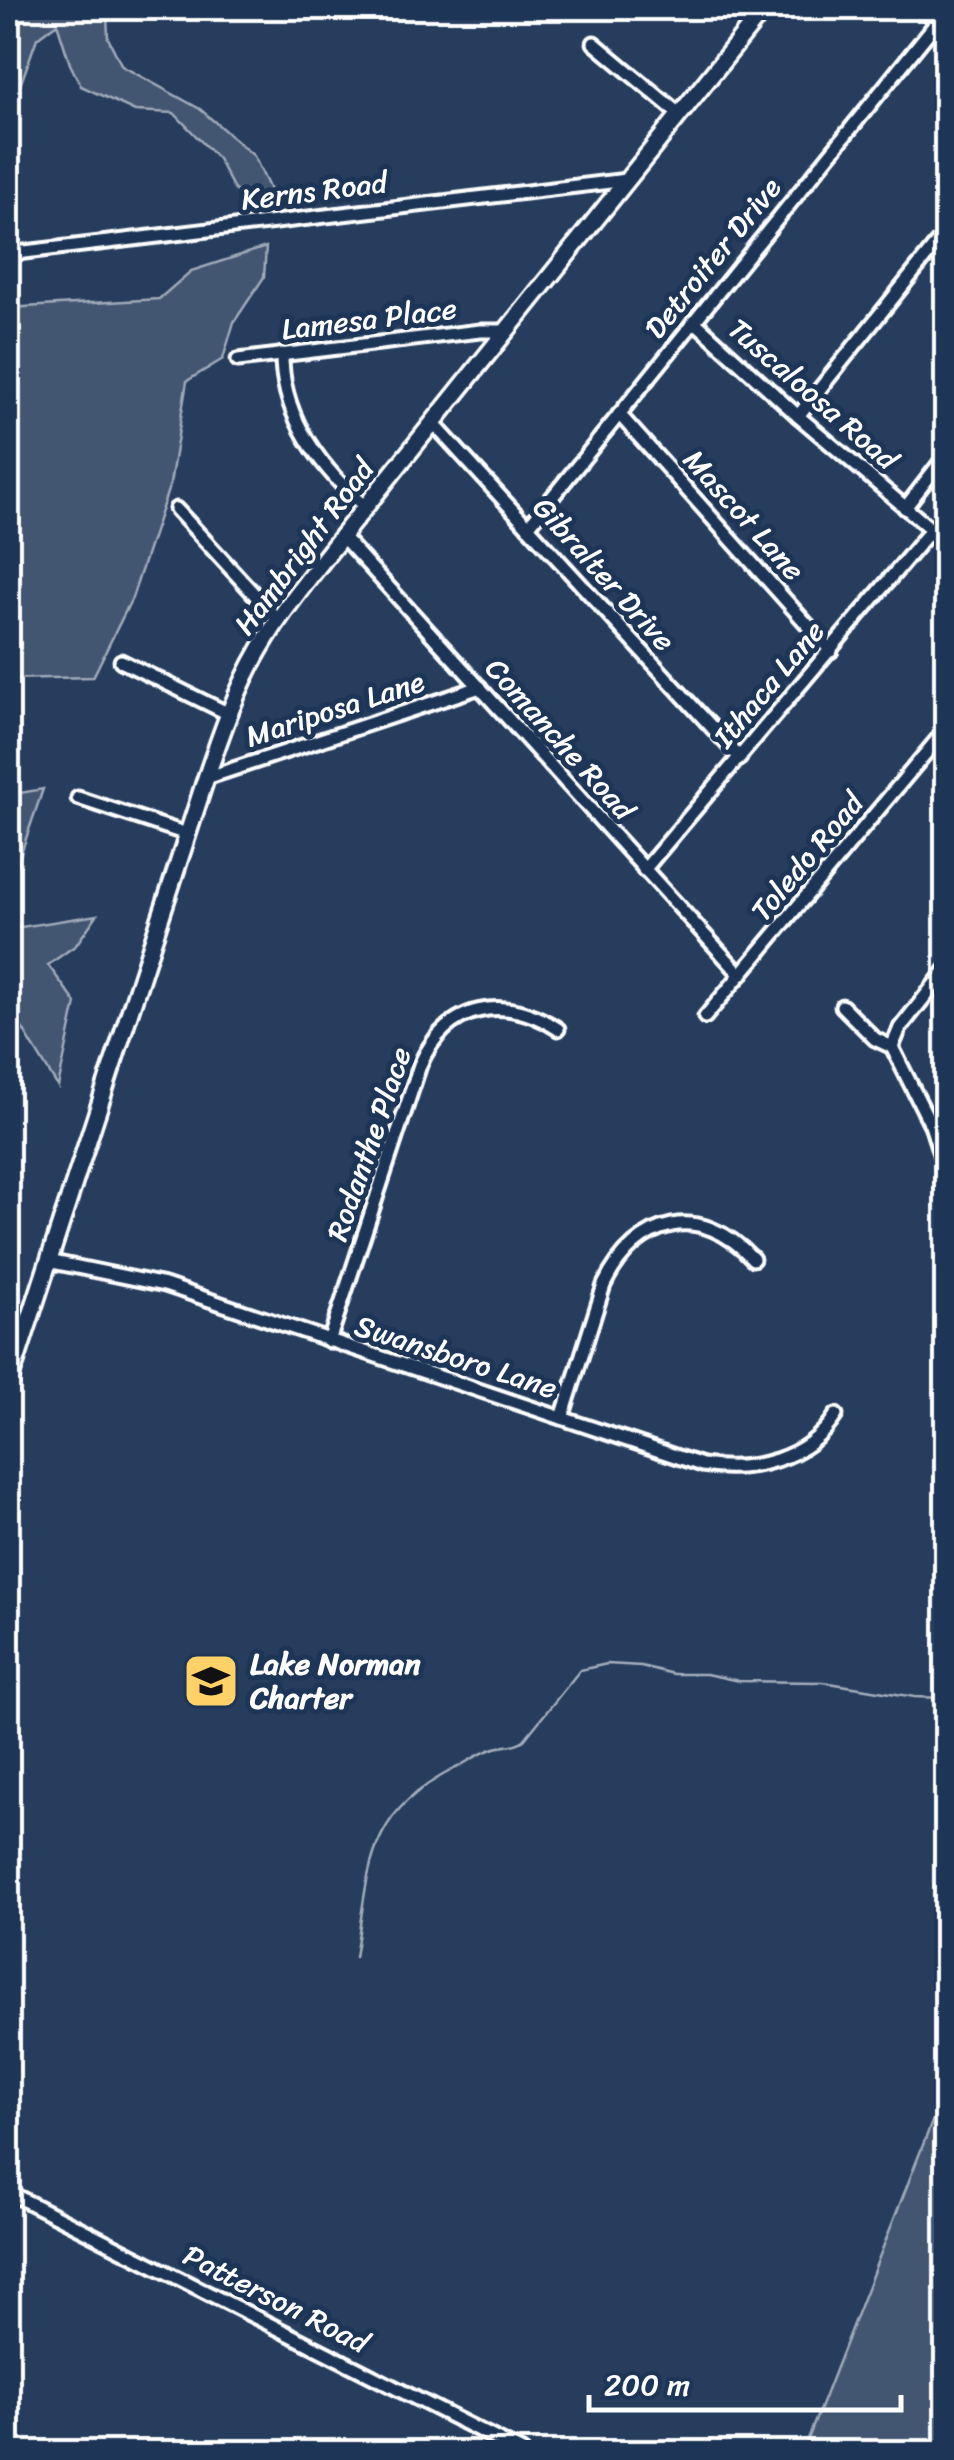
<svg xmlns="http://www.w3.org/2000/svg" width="954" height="2460" viewBox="0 0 954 2460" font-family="Sriracha,sans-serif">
<rect width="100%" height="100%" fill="#263d5e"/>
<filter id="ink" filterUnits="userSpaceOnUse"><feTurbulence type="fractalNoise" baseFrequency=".01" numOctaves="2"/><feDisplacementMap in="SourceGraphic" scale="20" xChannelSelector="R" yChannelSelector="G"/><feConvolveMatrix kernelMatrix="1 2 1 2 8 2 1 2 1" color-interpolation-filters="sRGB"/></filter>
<g filter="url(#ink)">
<g fill="#425672" stroke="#a0aab8" stroke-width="2.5">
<polygon points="8,8 117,8 107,13 108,38 122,66 200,109 254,156 272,194 235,191 218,159 174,113 135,111 81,86 70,64 57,23 37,38 16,97 8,153"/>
<polygon points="266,247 264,277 234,322 223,359 187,381 170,484 132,598 93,677 8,679 8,308 159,299 191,271"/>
<polygon points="43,789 8,891 8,795"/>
<polygon points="97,915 76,945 48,965 76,1003 58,1087 18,1021 8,1013 8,929"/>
<polygon points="946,2086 946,2452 803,2452"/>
</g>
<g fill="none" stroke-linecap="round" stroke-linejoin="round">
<path stroke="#a4aebb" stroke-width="2.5" d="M355 1957C370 1869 364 1815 454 1769 467 1762 481 1752 495 1748 506 1745 514 1747 524 1740L580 1670 607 1664 641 1666 673 1674H706L739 1681 823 1682 915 1697 946 1698"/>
<g stroke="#fff" stroke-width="19">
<g id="street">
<polyline points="924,8 946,33"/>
<polyline points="594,43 679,114"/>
<polyline points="8,254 627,180"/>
<polyline points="694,321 798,416 946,542"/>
<path d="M282 354C281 416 321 468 365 507"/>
<polyline points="238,360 480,331 507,331"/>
<polyline points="619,414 831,651"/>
<polyline points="798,416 946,232"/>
<polyline points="433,423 740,758"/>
<polyline points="905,508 946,455"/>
<polyline points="176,509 278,620"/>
<polyline points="528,527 937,22"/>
<polyline points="342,536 741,975"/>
<polyline points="121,661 229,714"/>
<polyline points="206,778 480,687"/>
<polyline points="78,798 187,834"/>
<polyline points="644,870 931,530"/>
<polyline points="842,1006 875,1039 892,1047 931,1125 946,1172"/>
<polyline points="705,1017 946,729"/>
<polyline points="892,1047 900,1028 946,970"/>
<path d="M48 1261 165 1285 702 1465C751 1473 808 1460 836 1415"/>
<path d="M329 1341 420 1065C447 1003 504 994 558 1029"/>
<path d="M562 1418 604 1285C637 1217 701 1202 753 1259"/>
<polyline points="8,2192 522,2452"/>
</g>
</g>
<g stroke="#fff" stroke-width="22">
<path id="secondary" d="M8 1386 206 778C221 734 236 690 260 649 283 609 313 573 342 536L765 8"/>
</g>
<use href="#street" stroke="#1d3557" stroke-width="11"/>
<use href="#secondary" stroke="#1d3557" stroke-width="15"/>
</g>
</g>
<defs>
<g id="school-square" transform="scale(2.875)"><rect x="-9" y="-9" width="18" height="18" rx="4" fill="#ffd166" stroke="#1d3557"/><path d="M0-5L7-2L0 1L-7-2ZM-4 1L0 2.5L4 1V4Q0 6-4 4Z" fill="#111"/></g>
</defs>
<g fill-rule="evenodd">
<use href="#school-square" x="211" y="1681"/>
</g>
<g text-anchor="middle" stroke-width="10" stroke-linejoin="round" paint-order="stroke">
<g font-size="30" fill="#fff" stroke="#1d3557">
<text transform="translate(314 191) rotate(-7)" y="10">Kerns Road</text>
<text transform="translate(713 258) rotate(-51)" y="10">Detroiter Drive</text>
<text transform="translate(369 319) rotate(-7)" y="10">Lamesa Place</text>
<text transform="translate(813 394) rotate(41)" y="10">Tuscaloosa Road</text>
<text transform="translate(744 515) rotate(48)" y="10">Mascot Lane</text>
<text transform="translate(304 547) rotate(-53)" y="10">Hambright Road</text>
<text transform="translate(604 574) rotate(48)" y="10">Gibralter Drive</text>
<text transform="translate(769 684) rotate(-50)" y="10">Ithaca Lane</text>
<text transform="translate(335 709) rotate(-18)" y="10">Mariposa Lane</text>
<text transform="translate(560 739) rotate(48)" y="10">Comanche Road</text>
<text transform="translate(807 857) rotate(-50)" y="10">Toledo Road</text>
<text transform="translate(369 1144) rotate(-71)" y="10">Rodanthe Place</text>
<text transform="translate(456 1357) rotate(18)" y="10">Swansboro Lane</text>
<text transform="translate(276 2299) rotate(27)" y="10">Patterson Road</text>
</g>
<g font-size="30" font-weight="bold" fill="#fff" stroke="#1d3557" text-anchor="start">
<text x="250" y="1674">Lake Norman<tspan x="250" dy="34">Charter</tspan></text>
</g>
</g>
<rect width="954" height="2460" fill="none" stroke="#1d3557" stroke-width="40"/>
<rect x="20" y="20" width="914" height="2420" fill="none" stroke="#fff" stroke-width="4" filter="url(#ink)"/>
<path d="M589 2395v15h312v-15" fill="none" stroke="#ffffff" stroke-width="5"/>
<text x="604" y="2395" font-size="30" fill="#ffffff" stroke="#1d3557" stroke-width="8" paint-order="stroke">200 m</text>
</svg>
